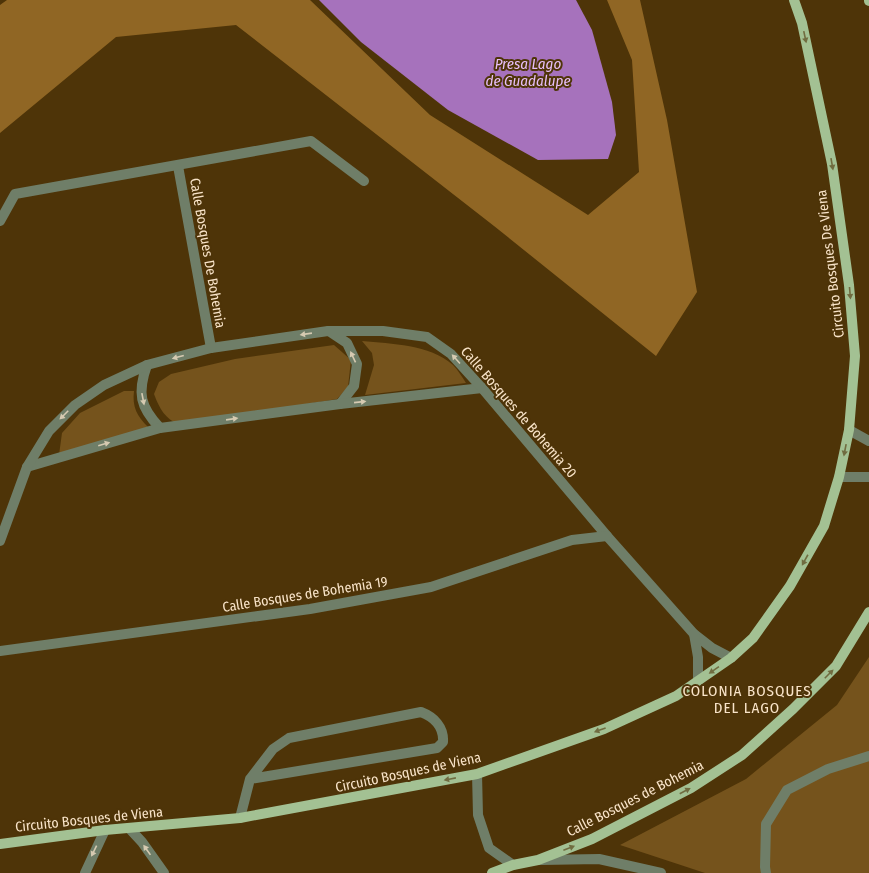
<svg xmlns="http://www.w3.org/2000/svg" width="869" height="873" viewBox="0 0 869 873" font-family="'Fira Sans Condensed',sans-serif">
<rect width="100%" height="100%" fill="#4e3408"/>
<g fill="#75531c">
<path d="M362 341C392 344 429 344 453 365 458 370 462 377 466 383L365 395 374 365 372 353Z"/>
<path d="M334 345 351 360 348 387 337 399 179 425C165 418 160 410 154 394L159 382 171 374 235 359Z"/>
<path d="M124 391H134C132 407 137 416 148 427L59 455 62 433 80 413Z"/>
<polygon points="869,657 869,873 705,873 620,845 746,779 837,705"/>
</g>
<polygon fill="#906624" points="7,0 310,0 430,115 588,215 639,172 632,60 607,0 640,0 667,120 697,292 656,356 494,226 236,25 116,37 0,133 0,5"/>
<polygon fill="#a672bc" points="319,0 576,0 592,30 612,102 616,135 608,159 538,160 448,110 361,42"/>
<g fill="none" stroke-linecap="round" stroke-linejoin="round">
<g stroke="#6f7e68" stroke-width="10">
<polyline points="178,166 211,348"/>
<polyline points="0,221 15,194 311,141 364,181"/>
<polyline points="329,331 347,343 357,364 354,386 340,404"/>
<path d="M147 365C137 393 140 407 160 428"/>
<polyline points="849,430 869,441"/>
<polyline points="27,467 160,428 340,404 482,388"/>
<polyline points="839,477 869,477"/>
<polyline points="0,541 27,467 49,431 75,405 104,385 147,365 211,348 328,331 383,331 427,337 451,354 482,388 607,536 694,634 712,648 731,658"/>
<polyline points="694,634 698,657 698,681"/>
<polyline points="0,651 310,609 431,587 572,540 607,536"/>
<polyline points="477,774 478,815 489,848 513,865"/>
<path d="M240 818 250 779 437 748 443 742C444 727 434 717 421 712L289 738 273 749 250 779"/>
<polyline points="129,828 142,842 164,873"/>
<polyline points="541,860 599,859 661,873"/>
<polyline points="85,873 105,830"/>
<polyline points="766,873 765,867 766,824 787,790 828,769 869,756"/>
</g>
<g stroke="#a3c193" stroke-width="10">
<polyline points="869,0 869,1"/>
<polyline points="0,844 105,830 240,818 477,774 604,729 676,696 731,658 753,638 790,586 824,526 839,477 849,430 855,356 849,285 832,164 802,23 794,0"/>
<polyline points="492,873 513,865 538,860 592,839 691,788 742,755 793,709 836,666 869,612"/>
</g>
</g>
<defs><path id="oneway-solid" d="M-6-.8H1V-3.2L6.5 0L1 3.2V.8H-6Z"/></defs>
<g fill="#706c40">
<use href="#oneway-solid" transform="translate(805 37) rotate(78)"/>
<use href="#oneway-solid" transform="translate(832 164) rotate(80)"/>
<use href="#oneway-solid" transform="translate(850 293) rotate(85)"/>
<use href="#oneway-solid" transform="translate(845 450) rotate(101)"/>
<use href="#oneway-solid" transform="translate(805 560) rotate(119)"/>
<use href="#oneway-solid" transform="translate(714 670) rotate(145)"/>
<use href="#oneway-solid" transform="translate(829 674) rotate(-45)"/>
<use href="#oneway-solid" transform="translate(600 730) rotate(160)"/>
<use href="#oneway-solid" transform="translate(450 779) rotate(169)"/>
<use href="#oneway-solid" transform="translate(685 791) rotate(-28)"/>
<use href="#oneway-solid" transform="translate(569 848) rotate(-21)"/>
</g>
<g fill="#d6cab1">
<use href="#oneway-solid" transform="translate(306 334) rotate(172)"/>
<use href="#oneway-solid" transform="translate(178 357) rotate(165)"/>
<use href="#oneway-solid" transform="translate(353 357) rotate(-115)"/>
<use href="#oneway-solid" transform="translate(456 359) rotate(-132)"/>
<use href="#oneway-solid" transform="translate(143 399) rotate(79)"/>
<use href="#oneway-solid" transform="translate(360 402) rotate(-6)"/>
<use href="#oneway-solid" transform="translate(64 415) rotate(135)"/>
<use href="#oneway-solid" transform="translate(232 419) rotate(-8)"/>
<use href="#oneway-solid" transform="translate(104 444) rotate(-16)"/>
<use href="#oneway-solid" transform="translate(147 850) rotate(-125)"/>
<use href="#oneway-solid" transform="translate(94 851) rotate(116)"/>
</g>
<g text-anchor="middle" stroke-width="4" stroke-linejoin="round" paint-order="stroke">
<g font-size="14" fill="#f9e4c9" stroke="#4e3408">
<text transform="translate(208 253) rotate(80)" y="5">Calle Bosques De Bohemia</text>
<text transform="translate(830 264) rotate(-97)" y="5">Circuito Bosques De Viena</text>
<text transform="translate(519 412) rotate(49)" y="5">Calle Bosques de Bohemia 20</text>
<text transform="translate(305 594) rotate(-9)" y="5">Calle Bosques de Bohemia 19</text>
<text transform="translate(408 772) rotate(-12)" y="5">Circuito Bosques de Viena</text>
<text transform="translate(635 798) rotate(-27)" y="5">Calle Bosques de Bohemia</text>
<text transform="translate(89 819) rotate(-6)" y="5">Circuito Bosques de Viena</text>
</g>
<g font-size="15" font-style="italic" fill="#e7bef9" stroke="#4e3408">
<text x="528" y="69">Presa Lago<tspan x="528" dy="17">de Guadalupe</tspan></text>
</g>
<g font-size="15" letter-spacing="1" fill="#f9e4c9" stroke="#4e3408">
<text x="747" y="696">COLONIA BOSQUES<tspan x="747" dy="17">DEL LAGO</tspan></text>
</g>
</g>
</svg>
